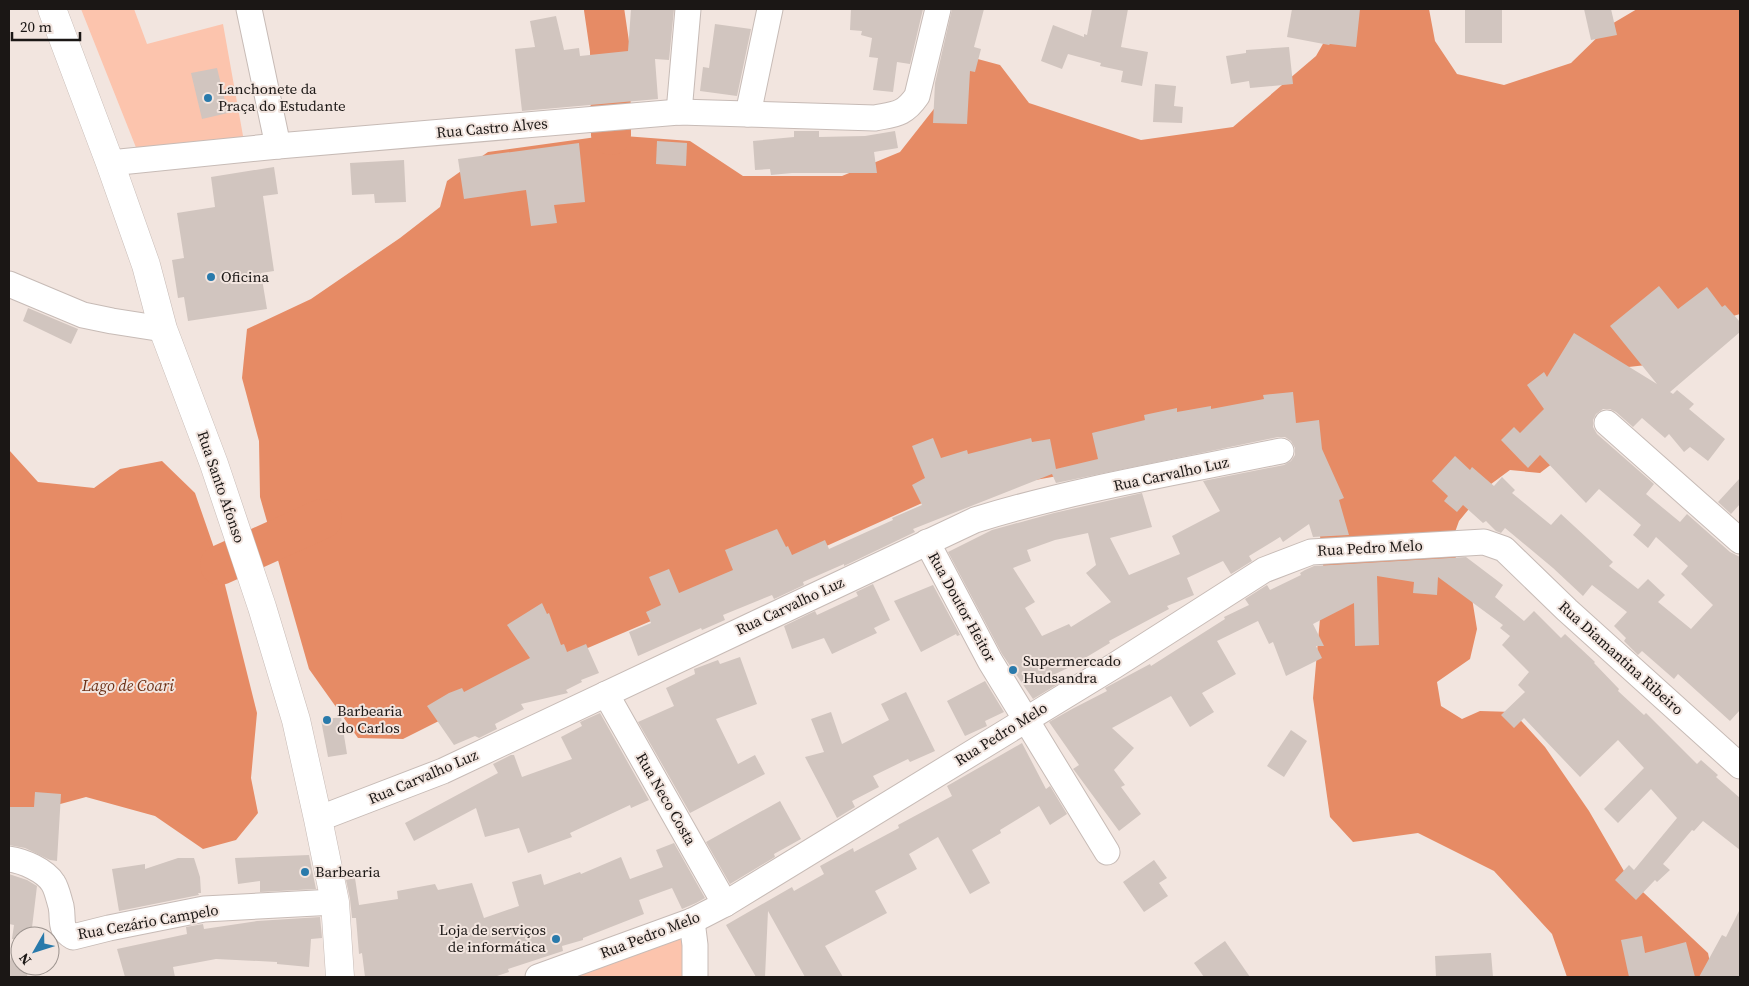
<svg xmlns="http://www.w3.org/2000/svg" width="1749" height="986" viewBox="0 0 1749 986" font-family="'Source Serif 4',serif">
<rect width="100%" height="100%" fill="#f2e5df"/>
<g fill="#fcc4ad">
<polygon points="81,9 134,9 147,44 223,24 245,147 137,150"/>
<polygon points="672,939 681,940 688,948 689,977 566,977"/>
</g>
<g fill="#e68b65">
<polygon points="1343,9 1429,9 1435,41 1457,74 1504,85 1571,63 1610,25 1637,9 1740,9 1740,314 1723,319 1665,363 1610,369 1553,463 1540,473 1510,470 1487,487 1459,521 1450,546 1470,586 1477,629 1470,659 1437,682 1441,706 1462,719 1480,711 1513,712 1545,747 1589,811 1628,878 1708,953 1713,977 1567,977 1552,934 1494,871 1418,833 1353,842 1330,817 1313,698 1324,573 1313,470 1288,423 1124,464 931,499 822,548 562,659 403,739 358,738 309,669 260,497 259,441 242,378 247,329 311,299 400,238 440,207 447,181 488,152 611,135 690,141 743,176 842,176 900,152 974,58 1000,65 1029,103 1141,140 1233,127 1316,56"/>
<polygon points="9,450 38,482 94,488 120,469 162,461 195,493 220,565 257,713 251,778 258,813 236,840 203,849 155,816 86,797 9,818"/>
</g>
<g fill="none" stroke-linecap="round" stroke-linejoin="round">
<g stroke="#e68b65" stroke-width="40">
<polyline points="604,9 610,50 611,135"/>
<polyline points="220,565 322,519"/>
</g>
</g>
<g fill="#d1c5bf" fill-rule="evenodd">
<polygon points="631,9 674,9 669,60 655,59 658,99 522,111 515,49 535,47 530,21 556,16 564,50 579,48 580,56 628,51"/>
<polygon points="851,9 923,9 910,64 897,62 893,92 873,90 878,58 869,57 872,38 861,35 862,31 850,30"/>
<polygon points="952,9 984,9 974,47 981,49 975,72 970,71 967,124 933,123 935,83"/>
<polygon points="1092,9 1128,9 1121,47 1148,52 1142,86 1121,82 1123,71 1100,66 1101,63 1068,54 1062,69 1041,61 1053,25 1084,37 1084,34 1087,35"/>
<polygon points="1292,9 1360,9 1356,47 1330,44 1329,45 1287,37"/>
<rect x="1465" y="9" width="37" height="34"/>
<polygon points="1584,9 1611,9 1617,35 1591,40"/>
<polygon points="715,24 751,29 737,96 700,91 703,67 709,68"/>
<polygon points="1289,47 1293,84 1250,88 1249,81 1231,84 1226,56 1246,53 1246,50"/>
<polygon points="217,68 228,113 202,119 191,73"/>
<polygon points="1155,84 1176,86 1174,106 1183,107 1182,123 1153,122"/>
<polygon points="794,131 819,131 819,137 865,136 895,131 898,148 874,152 877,173 792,173 771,175 770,169 755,170 753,141 794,137"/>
<polygon points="657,141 687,143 686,166 656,164"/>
<polygon points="579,143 585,202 554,205 557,223 531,226 526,190 464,199 458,159"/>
<polygon points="404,160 406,202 375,203 374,194 352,195 350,163"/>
<polygon points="274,167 278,194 263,196 274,271 261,273 267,309 188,321 184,297 178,298 172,260 184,258 177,213 215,207 211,177"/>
<polygon points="1659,286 1678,309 1707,287 1722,307 1725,305 1740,322 1740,332 1670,392 1673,394 1677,390 1694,404 1689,409 1725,439 1708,461 1690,447 1684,452 1669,434 1665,438 1642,418 1633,427 1616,412 1610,409 1603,409 1596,414 1593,420 1593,427 1597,434 1654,484 1646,494 1680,522 1687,514 1730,552 1740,557 1740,710 1730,721 1678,674 1674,679 1642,651 1638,655 1624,641 1626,638 1614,626 1627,612 1592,585 1583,596 1553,568 1505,528 1501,533 1496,531 1486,521 1483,523 1463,505 1457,512 1444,501 1448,496 1432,481 1455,456 1470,470 1472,467 1494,486 1502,477 1515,490 1512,493 1551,525 1561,514 1613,562 1609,566 1638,589 1648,579 1665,595 1658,602 1691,629 1713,605 1681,574 1688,566 1656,537 1648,548 1633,535 1641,525 1599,489 1586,503 1540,455 1528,468 1501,440 1514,427 1520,433 1544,409 1527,385 1544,372 1547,377 1574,333 1657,384 1610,326"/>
<polygon points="28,308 78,329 71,344 23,321"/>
<path d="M1293 392 1296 423 1319 420 1322 449 1344 498 1339 500 1349 535 1313 537 1309 524 1283 542 1280 537 1249 556 1252 561 1231 574 1223 561 1187 578 1194 595 1167 606 1169 609 1109 641 1110 643 1085 658V660L1053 675 1058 684 1033 699 1002 654 948 552 992 530 1054 513 1142 493 1152 527 1110 538 1129 575 1180 554 1172 536 1220 511 1203 481 1284 465 1291 461 1295 455V448L1291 441 1285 437H1278L1056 483 1052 474 913 529 915 532 844 566V564L803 582 804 585 774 599 772 595 723 615 725 620 702 630 701 628 638 656 629 632 651 623 646 612 661 605 649 577 669 569 679 593 733 570 725 550 777 529 786 547 788 546 792 555 825 540 829 549 893 520 892 518 922 505 912 485 925 478 912 446 933 438 941 458 967 450 968 454 1031 438 1032 442 1050 439 1056 469 1098 459 1092 433 1145 420 1144 415 1177 408V412L1211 406V409L1264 399 1263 395ZM1088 533 1096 565 1086 573 1111 602 1071 627 1069 624 1042 636 1025 608 1035 602 1013 568 1031 561 1027 550 1055 540Z"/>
<polygon points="1740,478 1740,504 1731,514 1718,502"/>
<polygon points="1466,557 1503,585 1495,597 1524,621 1534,611 1561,638 1565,634 1595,662 1594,663 1619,689 1618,691 1644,715 1646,713 1697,764 1701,760 1718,775 1716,777 1740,798 1740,850 1703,821 1694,831 1692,830 1663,864 1670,870 1657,882 1655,880 1636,900 1615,880 1629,865 1634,870 1677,818 1651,789 1618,823 1604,809 1644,768 1618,740 1580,777 1524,718 1514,728 1501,715 1525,692 1518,685 1529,672 1502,645 1510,636 1500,628 1503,625 1438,577 1437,595 1413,593 1414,582 1377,576 1379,645 1355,646 1354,603 1313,624 1324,646 1316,646 1322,658 1286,676 1273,642 1269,644 1258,621 1217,641 1236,674 1202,693 1214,712 1190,727 1171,696 1112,728 1134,748 1114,770 1125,785 1121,787 1141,814 1119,831 1074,770 1073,769 1079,765 1049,722 1072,709 1107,691 1105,688 1150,664 1151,666 1225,619 1224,617 1249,605 1245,599 1267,585 1270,590 1301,575 1300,573 1305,570 1314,566"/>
<polygon points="873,584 890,620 874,628 877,633 832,654 824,638 792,649 784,626 815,611 817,615 858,596 856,592"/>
<polygon points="933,585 960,635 957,636 956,634 921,652 894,601"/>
<polygon points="542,603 547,614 549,613 561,645 564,644 567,652 586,644 599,673 581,680 582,682 566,690 568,693 521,704 524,709 495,724 497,729 479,738 475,736 454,745 427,706 449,693 462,688 464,692 530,658 507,625"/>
<polygon points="740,657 757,704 716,719 738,764 755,755 765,774 690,813 638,722 674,706 666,688 695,674 694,669 718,660 720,664"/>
<polygon points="985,681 1004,712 985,721 987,726 965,736 947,701"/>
<polygon points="906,692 935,751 910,762 908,759 873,776 879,787 852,801 855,807 837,818 805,757 824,752 811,719 831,712 842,744 889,720 881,704"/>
<polygon points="600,713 649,800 631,808 630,805 570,833 572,837 528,853 519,828 485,837 476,808 414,841 405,823 498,773 493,764 511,755 514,755 522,777 572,759 561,737 582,726 580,722"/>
<polygon points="341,717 347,754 328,757 321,720"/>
<polygon points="1291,730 1307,741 1284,777 1267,766"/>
<polygon points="1022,743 1046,789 1050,786 1067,814 1050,825 1039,806 1000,830 1001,833 972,850 990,883 970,894 938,837 909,854 917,869 875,891 887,913 825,946 843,977 805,977 768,911 765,977 756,977 726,925 792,887 794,891 824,874 820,866 853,848 854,852 899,828 898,825 952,796 947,786"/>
<polygon points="35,792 61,794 57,861 50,860 25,848 9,845 9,807 34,807"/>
<polygon points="780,801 801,839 774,854 775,857 730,884 706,842"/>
<polygon points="674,843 705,898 696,903 682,909 672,888 639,900 644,914 583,938 583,940 562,946 563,951 508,969 509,972 494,977 365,977 362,953 359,954 356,918 352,918 350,899 346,880 355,878 359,905 398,899 397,891 435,884 438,890 472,883 484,918 519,906 512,882 541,874 544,885 580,872 581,874 621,857 630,879 663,867 656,850"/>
<polygon points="309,855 316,889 260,892 260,881 238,884 235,858"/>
<polygon points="178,858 194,858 200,877 201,893 198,893 199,895 119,911 112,869 145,864 145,869"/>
<polygon points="1154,860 1167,878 1159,883 1168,896 1144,912 1123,882"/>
<polygon points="9,874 27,880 37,886 31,936 20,936 20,966 28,966 27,977 9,977 9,966 15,939 12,939 14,925 9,924"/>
<polygon points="1740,909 1740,977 1699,977 1722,935 1726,937"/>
<polygon points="320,917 322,938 311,939 309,967 277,964 277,962 216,959 173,967 175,977 125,977 117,949 187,934 186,927 203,924 204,929 257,921"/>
<polygon points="1642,936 1645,953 1686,942 1695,977 1629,977 1621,940"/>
<polygon points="1225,941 1250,977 1204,977 1194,963"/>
<polygon points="1491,953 1493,977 1436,977 1435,956"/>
</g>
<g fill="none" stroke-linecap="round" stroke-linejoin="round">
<g stroke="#c7bbb6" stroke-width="27">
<g id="street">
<polyline points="249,9 278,146"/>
<polyline points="679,112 688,9"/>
<polyline points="748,114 770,9"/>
<path d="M110 163 278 146 679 112 875 118C895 114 904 115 917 96L938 9"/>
<polyline points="9,284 83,315 112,321 163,329"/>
<polyline points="1607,423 1740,541"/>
<polyline points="927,542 990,661 1107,852"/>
<polyline points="606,694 725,904"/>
<path d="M318 819 443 771 975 520C1075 489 1179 472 1281 451"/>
<path d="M9 859C23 861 45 870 53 883 57 889 59 900 61 906 64 921 58 928 73 937L109 928 204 909 335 902"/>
<polyline points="692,921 695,945 695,977"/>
<polyline points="538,977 692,921 725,904 1114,666 1264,570 1311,552 1484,542 1504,549 1567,610 1740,766"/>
</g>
</g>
<g stroke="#c7bbb6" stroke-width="29">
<polyline id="secondary" points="52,9 110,163 146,265 163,329 214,464 262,607 296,720 318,819 335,902 340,977"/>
</g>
<use href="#street" stroke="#fff" stroke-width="25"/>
<use href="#secondary" stroke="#fff" stroke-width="28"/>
</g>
<g fill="#297aab" stroke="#f2e5df" stroke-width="2">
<circle cx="208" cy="98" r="5"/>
<circle cx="211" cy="277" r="5"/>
<circle cx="1013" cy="670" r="5"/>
<circle cx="327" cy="720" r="5"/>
<circle cx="305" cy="872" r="5"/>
<circle cx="556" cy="939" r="5"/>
</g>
<g text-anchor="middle" stroke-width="4" stroke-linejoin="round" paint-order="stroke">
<g font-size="15" fill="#1b1715" stroke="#f2e5df" text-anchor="start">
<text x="218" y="94">Lanchonete da<tspan x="218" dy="17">Praça do Estudante</tspan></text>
<text x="221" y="282">Oficina</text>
<text x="1023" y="666">Supermercado<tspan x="1023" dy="17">Hudsandra</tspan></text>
<text x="337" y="716">Barbearia<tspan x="337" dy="17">do Carlos</tspan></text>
<text x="315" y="877">Barbearia</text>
<text x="546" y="935" text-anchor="end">Loja de serviços<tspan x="546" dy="17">de informática</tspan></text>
</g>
<g font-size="15" fill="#1b1715" stroke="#f2e5df">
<text transform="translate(492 128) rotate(-5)" y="5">Rua Castro Alves</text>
<text transform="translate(1171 474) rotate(-12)" y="5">Rua Carvalho Luz</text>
<text transform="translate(221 487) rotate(71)" y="5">Rua Santo Afonso</text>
<text transform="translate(1370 548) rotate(-3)" y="5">Rua Pedro Melo</text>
<text transform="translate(790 606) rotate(-25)" y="5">Rua Carvalho Luz</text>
<text transform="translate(962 607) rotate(61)" y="5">Rua Doutor Heitor</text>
<text transform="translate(1621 658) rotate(42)" y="5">Rua Diamantina Ribeiro</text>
<text transform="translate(1001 734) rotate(-32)" y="5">Rua Pedro Melo</text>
<text transform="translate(423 777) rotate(-23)" y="5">Rua Carvalho Luz</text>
<text transform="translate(666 799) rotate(60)" y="5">Rua Neco Costa</text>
<text transform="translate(148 922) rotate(-10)" y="5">Rua Cezário Campelo</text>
<text transform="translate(650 935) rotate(-21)" y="5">Rua Pedro Melo</text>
</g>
<g font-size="16" font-style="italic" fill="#6c3117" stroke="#f2e5df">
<text x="128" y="691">Lago de Coari</text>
</g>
</g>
<rect width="1749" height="986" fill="none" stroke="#1b1715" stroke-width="20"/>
<g transform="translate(35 951) rotate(231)"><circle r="24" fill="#f2e5df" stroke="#9c938e"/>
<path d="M0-4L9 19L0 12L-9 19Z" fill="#297aab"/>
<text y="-8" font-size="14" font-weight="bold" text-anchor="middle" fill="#1b1715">N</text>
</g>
<path d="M12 32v8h68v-8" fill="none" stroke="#1b1715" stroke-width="2.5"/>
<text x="20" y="32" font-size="15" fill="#1b1715" stroke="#f2e5df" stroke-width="4" paint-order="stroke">20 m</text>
</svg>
